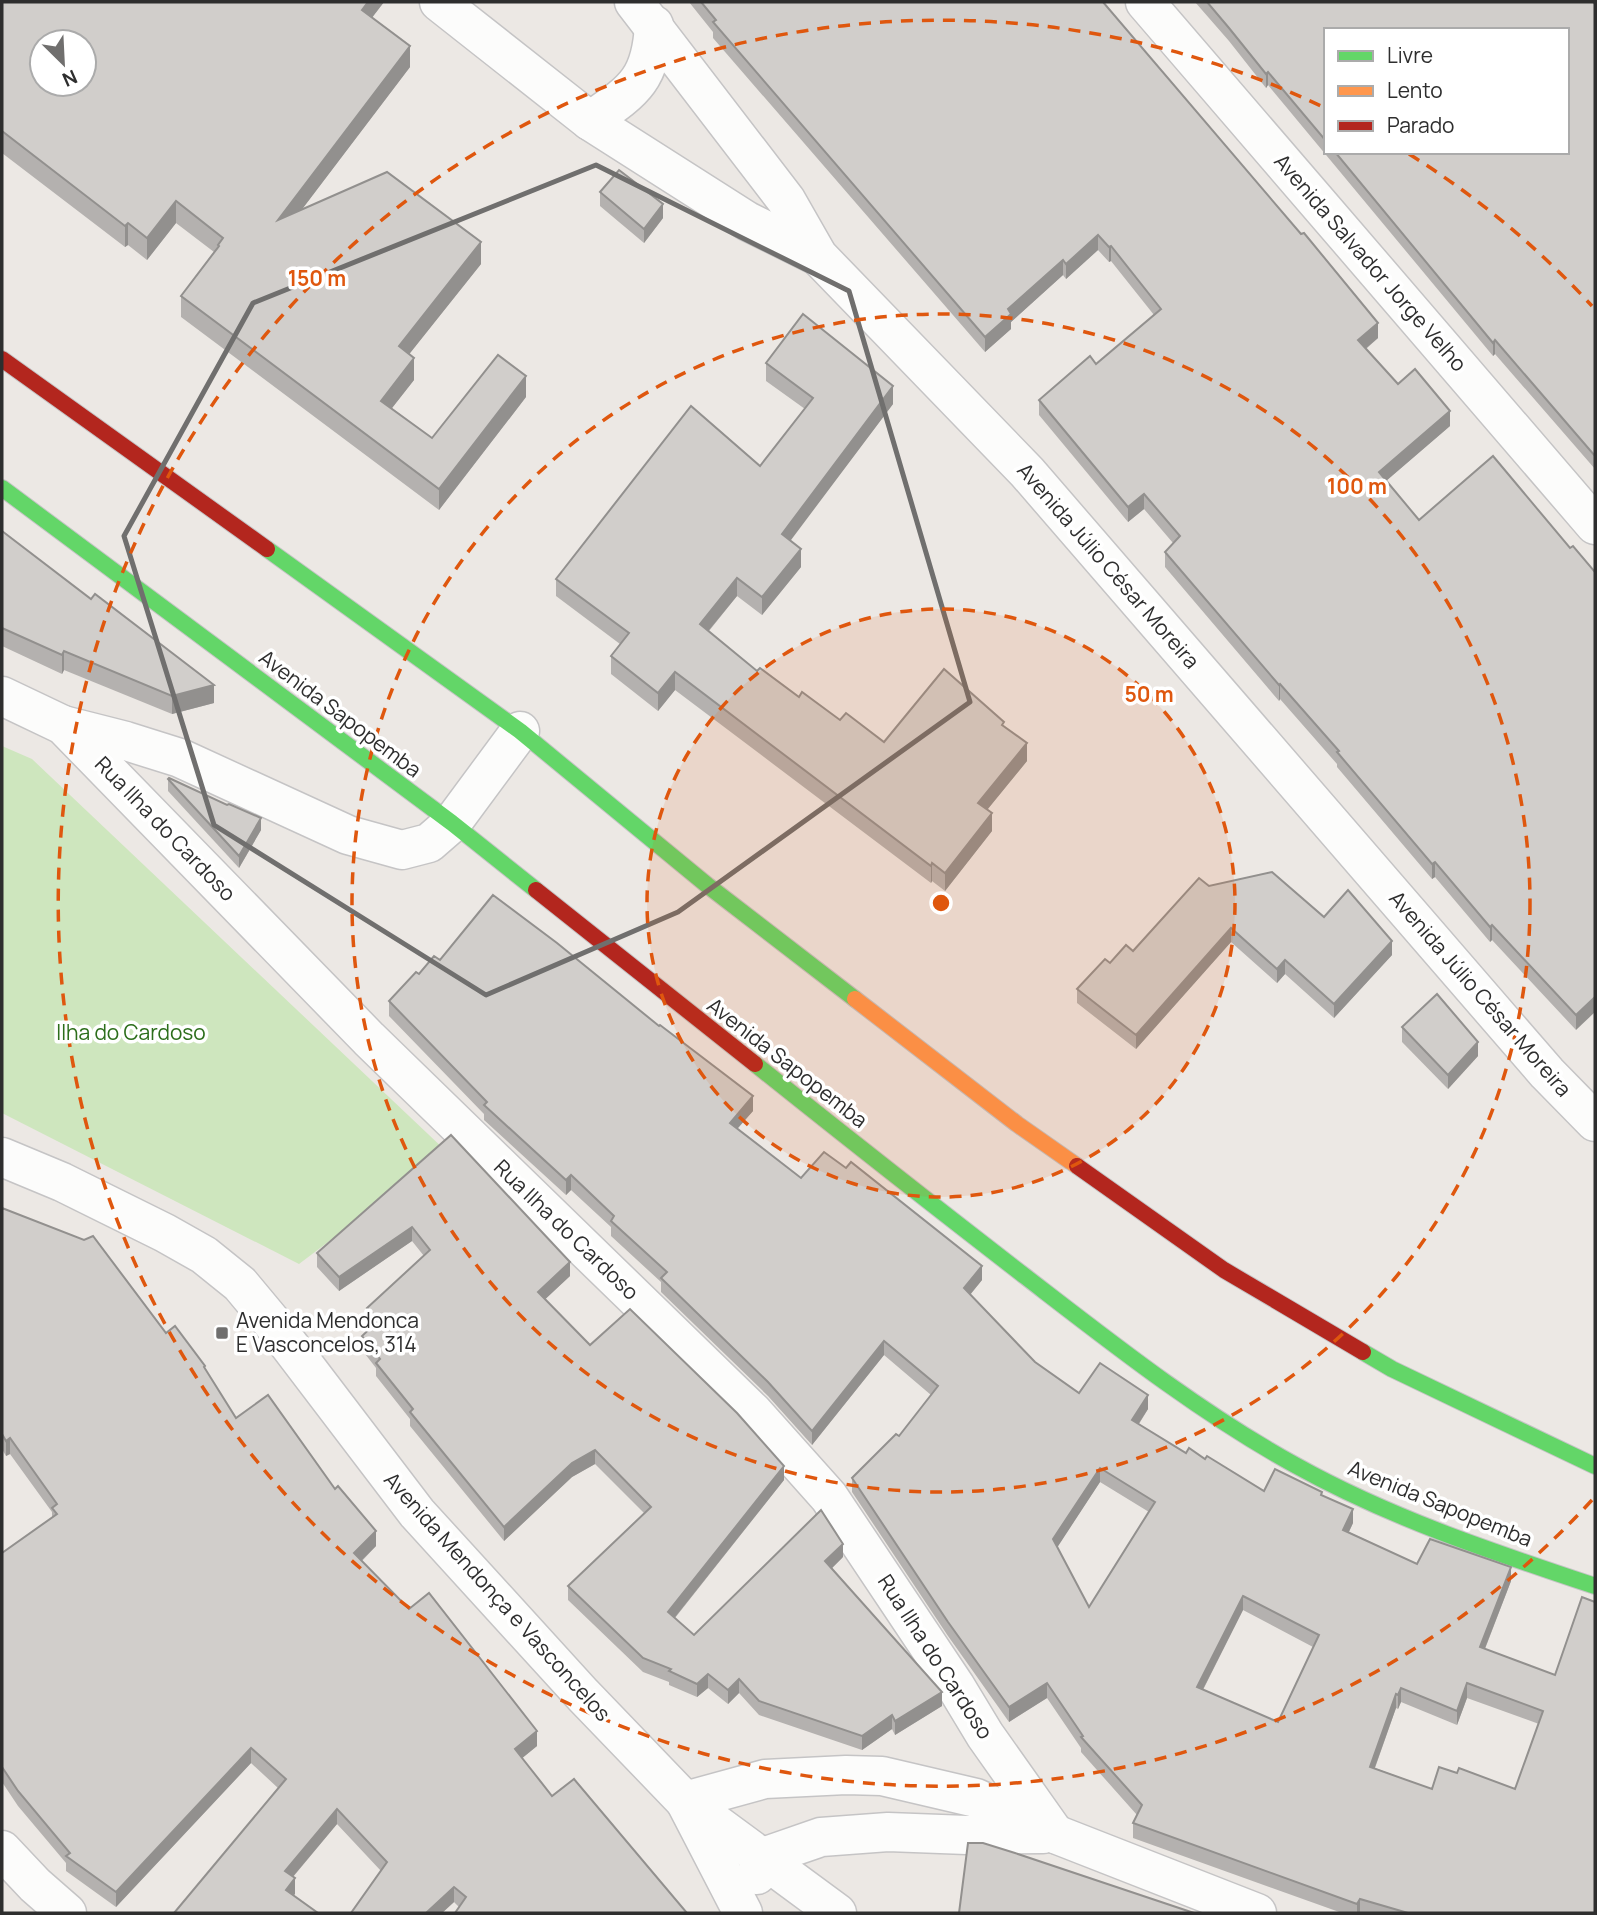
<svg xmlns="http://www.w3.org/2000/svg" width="1597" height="1915" viewBox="0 0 1597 1915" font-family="Manrope,sans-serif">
<rect width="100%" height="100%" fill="#ece8e4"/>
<polygon fill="#cee6be" points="2,746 32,759 447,1152 299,1264 2,1113"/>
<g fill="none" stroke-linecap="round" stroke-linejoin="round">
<g stroke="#c5c4c5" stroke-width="41">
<g id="street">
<polyline points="439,2 590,121 747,221 818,256"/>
<polyline points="634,2 786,200 818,256 1027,472 1547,1073 1595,1122"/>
<polyline points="1145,2 1595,525"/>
<path d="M590 121C633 91 651 81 654 25"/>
<polyline points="2,696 63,725 369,1039 753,1412 829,1497 956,1687 985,1735 1055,1834"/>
<polyline points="63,725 126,741 180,758 348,835 402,850 429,843 452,823 520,731"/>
<polyline points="2,1157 62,1182 165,1233 204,1255 240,1284 270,1320 417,1513 583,1695 685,1801 837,1913"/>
<polyline points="2,1850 35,1885 67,1913"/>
<polyline points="757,1875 760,1858 821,1837 888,1832 967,1835 1043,1834"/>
<polyline points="743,1913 685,1801 765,1779 846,1775 882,1776 976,1798 1055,1834 1257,1913"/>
</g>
</g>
<g stroke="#c5c4c5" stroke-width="18">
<g id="fast">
<polyline points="2,488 452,823 536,890"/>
<polyline points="267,549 520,731 707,885 855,999"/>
<path d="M755 1064C845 1136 935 1207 1026 1277 1113 1344 1199 1412 1295 1465 1390 1518 1493 1552 1595 1586"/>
<polyline points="1363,1352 1392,1369 1595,1466"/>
</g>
</g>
<g stroke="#c5c4c5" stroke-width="18">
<polyline id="slow" points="855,999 1017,1124 1077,1166"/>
</g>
<g stroke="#c5c4c5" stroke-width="18">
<g id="jam">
<polyline points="2,359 267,549"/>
<polyline points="536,890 755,1064"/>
<polyline points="1077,1166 1224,1270 1363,1352"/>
</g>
</g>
<use href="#street" stroke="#fcfcfb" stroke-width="38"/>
<use href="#fast" stroke="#63d668" stroke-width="16"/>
<use href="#slow" stroke="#ff974d" stroke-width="16"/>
<use href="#jam" stroke="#b3261e" stroke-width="16"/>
</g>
<g fill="#b4b1af" fill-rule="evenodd">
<polygon points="2,2 384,2 372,17 410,67 302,209 481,264 409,354 414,380 392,408 432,438 526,397 439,510 181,317 181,296 214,252 176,223 147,260 128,245 125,247 2,153"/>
<polygon points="689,2 1103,2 1378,338 1366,349 1398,384 1450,426 1386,481 1419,520 1570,548 1595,572 1576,1030 1492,940 1490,942 1435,877 1432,879 1337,767 1337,764 1280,699 1279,701 1165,567 1165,552 1173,543 1144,509 1128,522 1039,415 1039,400 1096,364 1154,315 1111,261 1109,262 1098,250 1066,279 1063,275 1011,322 1011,329 985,352 713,38 713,32"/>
<path d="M1195 2H1593L1595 4V469L1495 354 1493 356 1268 85 1266 88 1229 41ZM1326 30 1567 152H1326Z"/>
<polygon points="600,192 663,218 644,243 600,206"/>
<polygon points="766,363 893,404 790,540 801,567 762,615 737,596 709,631 757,671 799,697 840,720 884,742 1004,726 1027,761 987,810 992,831 945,891 932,881 931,883 675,690 658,711 611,674 611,656 620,644 556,596 556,579 760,466 805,409 766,381"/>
<polygon points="2,531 214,703 172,714 64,670 62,674 2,646"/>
<polygon points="168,779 261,830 239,868 168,791"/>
<polygon points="1209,886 1324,917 1392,955 1334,1018 1285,974 1277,983 1231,942 1136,1049 1077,1003 1077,989 1110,963 1133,951"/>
<path d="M440 960 753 1111 737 1129 801 1178 982 1280 970 1295 1035 1362 1079 1393 1148 1409 1139 1424 1186 1453 1205 1459 1264 1491 1322 1495 1353 1523 1349 1532 1417 1564 1511 1581 1485 1649 1555 1675 1595 1913H1342L1133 1838V1823L1137 1815 1081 1752V1748L1047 1698 1009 1722 948 1636 852 1492V1478L899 1436 931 1395 884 1355 812 1445 768 1396 661 1292V1282L611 1236V1227L571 1190 566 1195 484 1120V1114L389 1016V1001L419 974ZM1100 1482 1149 1512 1089 1607 1057 1547ZM1243 1610 1313 1647 1278 1722 1203 1690ZM1467 1698 1539 1724 1515 1789 1457 1773 1432 1789 1375 1768 1396 1708 1398 1709 1401 1702 1457 1725Z"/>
<polygon points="1402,1027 1478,1056 1448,1089 1402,1042"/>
<polygon points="451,1135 570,1276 545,1299 590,1345 784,1480 675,1618 694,1635 843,1557 832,1568 942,1706 895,1735 892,1729 862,1750 759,1715 739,1693 728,1704 708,1688 697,1697 669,1685 669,1682 643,1672 568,1600 568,1586 644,1513 595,1464 572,1477 504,1541 410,1426 410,1419 376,1376 376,1368 362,1350 362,1336 372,1327 367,1321 367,1308 424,1256 412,1241 339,1291 317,1267 317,1253"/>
<polygon points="2,1208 166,1333 205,1370 236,1418 376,1546 362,1561 537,1746 522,1758 552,1796 459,1907 454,1902 442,1913 351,1913 381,1871 337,1824 293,1877 295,1894 174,1913 278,1788 251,1763 116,1907 66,1871 66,1863 18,1806 2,1782 2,1553 52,1518 52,1512 10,1454 6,1456 2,1449"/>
</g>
<g fill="#92908e">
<polygon points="368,2 384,2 362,31 362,10"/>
<polygon points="410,46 410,67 278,241 278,220"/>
<polygon points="1268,72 1268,85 1266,88 1266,74"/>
<polygon points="176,201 176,223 147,260 147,238"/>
<polygon points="663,204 663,218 644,243 644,229"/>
<polygon points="128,223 128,245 125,247 125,226"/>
<polygon points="1098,235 1098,250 1066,279 1066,264"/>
<polygon points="481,242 481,264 399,367 399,346"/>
<polygon points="1111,246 1111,261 1109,262 1109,247"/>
<polygon points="1063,260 1063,275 1011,322 1011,329 985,352 985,337 1008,309"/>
<polygon points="1378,323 1378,338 1358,355 1358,340"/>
<polygon points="1495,340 1495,354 1493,356 1493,343"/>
<polygon points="414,358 414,380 381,422 381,401"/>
<polygon points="526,376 526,397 439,510 439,489"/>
<polygon points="893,386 893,404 782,552 782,534"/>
<polygon points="1450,411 1450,426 1379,487 1379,472"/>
<polygon points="1144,494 1144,509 1128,522 1128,507"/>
<polygon points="801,549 801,567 762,615 762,597"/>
<polygon points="737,578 737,596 700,641 700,624"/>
<polygon points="64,651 64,670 62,674 62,655"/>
<polygon points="675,672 675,690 658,711 658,693"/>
<polygon points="1280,684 1280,699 1279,701 1279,685"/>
<polygon points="214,685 214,703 172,714 172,696"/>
<polygon points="1027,743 1027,761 978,821 978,803"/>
<polygon points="992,813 992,831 945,891 945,873"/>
<polygon points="261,818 261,830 239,868 239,856"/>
<polygon points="1435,862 1435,877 1432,879 1432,864"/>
<polygon points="932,863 932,881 931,883 931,866"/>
<polygon points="1492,925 1492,940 1490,942 1490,927"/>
<polygon points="1231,928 1231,942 1136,1049 1136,1035"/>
<polygon points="1392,941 1392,955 1334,1018 1334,1004"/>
<polygon points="1285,960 1285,974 1277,983 1277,969"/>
<polygon points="1595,997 1595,1012 1576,1030 1576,1015"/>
<polygon points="1478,1042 1478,1056 1448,1089 1448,1075"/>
<polygon points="753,1096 753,1111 730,1137 730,1123"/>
<polygon points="571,1175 571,1190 566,1195 566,1180"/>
<polygon points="412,1227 412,1241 339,1291 339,1277"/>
<polygon points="570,1262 570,1276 538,1306 538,1292"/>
<polygon points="982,1266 982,1280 964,1302 964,1288"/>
<polygon points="884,1341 884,1355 812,1445 812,1431"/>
<polygon points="1148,1395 1148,1409 1132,1434 1132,1420"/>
<polygon points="10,1438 10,1454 6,1456 6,1441"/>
<polygon points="595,1450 595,1464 572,1477 504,1541 504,1527 572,1463"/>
<polygon points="784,1466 784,1480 668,1626 668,1612"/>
<polygon points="1100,1468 1100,1482 1053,1554 1053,1539"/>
<polygon points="1353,1509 1353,1523 1343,1544 1343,1530"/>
<polygon points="376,1531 376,1546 354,1568 354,1553"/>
<polygon points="843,1544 843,1557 825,1575 825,1561"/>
<polygon points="1511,1567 1511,1581 1480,1661 1480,1647"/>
<polygon points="1243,1596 1243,1610 1197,1701 1197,1687"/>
<polygon points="708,1674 708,1688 697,1697 697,1684"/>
<polygon points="739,1679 739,1693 728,1704 728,1690"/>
<polygon points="1047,1683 1047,1698 1009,1722 1009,1707"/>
<polygon points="1467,1683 1467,1698 1457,1725 1457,1711"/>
<polygon points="1401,1688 1401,1702 1398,1709 1398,1695"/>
<polygon points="942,1692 942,1706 895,1735 895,1721"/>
<polygon points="1396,1694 1396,1708 1370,1781 1370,1767"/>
<polygon points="892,1715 892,1729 862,1750 862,1736"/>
<polygon points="537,1731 537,1746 515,1764 515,1749"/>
<polygon points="251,1748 251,1763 116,1907 116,1892"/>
<polygon points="337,1809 337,1824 285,1886 285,1871"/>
<polygon points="295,1878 295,1894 286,1905 286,1890"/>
<polygon points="454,1887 454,1902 442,1913 426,1913"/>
<polygon points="1360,1899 1360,1913 1357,1913 1357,1904"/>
</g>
<g fill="#d1cecb" stroke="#92908e" stroke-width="2" fill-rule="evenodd">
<path d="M2 2H368L362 10 410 46 278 220 387 172 481 242 399 346 414 358 381 401 432 438 498 355 526 376 439 489 181 296 219 246 218 245 223 238 176 201 147 238 128 223 125 226 2 131ZM42 42H84V84H42Z"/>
<polygon points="701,2 1103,2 1301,234 1304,233 1378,323 1358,340 1398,384 1415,369 1450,411 1379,472 1419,520 1493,456 1570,548 1573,546 1595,572 1595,997 1576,1015 1492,925 1490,927 1435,862 1432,864 1337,752 1339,751 1280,684 1279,685 1165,552 1180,536 1144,494 1128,507 1039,400 1090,356 1096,364 1161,309 1111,246 1109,247 1098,235 1066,264 1063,260 1008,309 1011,314 985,337 713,22 716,20"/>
<polygon points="1207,2 1593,2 1595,4 1595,456 1495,340 1493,343 1335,152 1567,152 1567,30 1326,30 1326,141 1268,72 1266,74 1229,28"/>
<polygon points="619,170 663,204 644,229 600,192"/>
<polygon points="803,314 893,386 782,534 801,549 762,597 737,578 700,624 757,671 760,668 799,697 802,692 840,720 846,713 884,742 944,669 1004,722 1002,725 1027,743 978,803 992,813 945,873 932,863 931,866 675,672 658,693 611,656 629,633 556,579 691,406 760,466 813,398 766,363"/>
<polygon points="2,531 91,599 95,594 214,685 172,696 64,651 62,655 2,628"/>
<polygon points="169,778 227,805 229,804 261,818 239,856 168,779"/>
<polygon points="1272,872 1324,917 1348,890 1392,941 1334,1004 1285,960 1277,969 1231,928 1136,1035 1077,989 1105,959 1110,963 1126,945 1133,951 1199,878 1209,886"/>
<path d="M493 895 557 943 659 1026 660 1025 753 1096 730 1123 801 1178 824 1152 846 1168 851 1162 982 1266 964 1288 1035 1362 1079 1393 1100 1363 1148 1395 1132 1420 1186 1453 1189 1448 1205 1459 1207 1456 1264 1491 1275 1469 1322 1492 1321 1495 1353 1509 1343 1530 1417 1564 1430 1539 1511 1567 1480 1647 1555 1675 1582 1597 1595 1602V1913H1408L1360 1899 1357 1904 1133 1823 1142 1805 1081 1737 1083 1736 1047 1683 1009 1707 948 1622 852 1478 896 1434 899 1436 938 1386 884 1341 812 1431 768 1382 661 1278 667 1272 611 1221 614 1216 571 1175 566 1180 484 1105 487 1102 389 1001 416 972 419 974 434 956 440 960ZM1100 1468 1155 1502 1089 1607 1053 1539ZM1243 1596 1319 1635 1278 1722 1197 1687ZM1467 1683 1543 1711 1515 1789 1459 1768 1457 1773 1439 1767 1432 1789 1370 1767 1396 1694 1398 1695 1401 1688 1457 1711Z"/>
<polygon points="1437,994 1478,1042 1448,1075 1402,1027"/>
<polygon points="451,1135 570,1262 538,1292 590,1345 630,1309 737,1413 784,1466 668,1612 694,1635 821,1510 843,1544 825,1561 942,1692 895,1721 892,1715 862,1736 759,1701 739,1679 728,1690 708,1674 697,1684 669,1671 671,1669 643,1658 568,1586 651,1507 595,1450 572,1463 504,1527 410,1412 413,1409 376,1363 380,1359 362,1336 379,1320 367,1308 430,1250 412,1227 339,1277 317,1253"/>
<polygon points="2,1208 84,1240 93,1236 166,1333 175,1326 205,1366 204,1367 236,1418 268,1395 335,1489 338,1486 376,1531 354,1553 409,1609 429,1593 537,1731 515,1749 552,1796 574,1779 687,1913 455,1913 466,1897 454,1887 426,1913 351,1913 387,1862 337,1809 285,1871 295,1878 286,1890 318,1913 174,1913 286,1779 251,1748 116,1892 66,1856 70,1853 18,1791 2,1767 2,1553 57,1514 52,1508 57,1504 10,1438 6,1441 2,1434"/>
<polygon points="968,1843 983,1843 1015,1853 1194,1913 959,1913"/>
</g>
<path fill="none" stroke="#706f6e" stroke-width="5" stroke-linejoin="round" d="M596 165 849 291 970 702 678 912 486 995 214 825 124 536 253 303Z"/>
<circle cx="941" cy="903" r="294" fill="#df570e" fill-opacity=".12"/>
<g fill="none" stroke="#df570e" stroke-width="3.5" stroke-dasharray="12 9">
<circle cx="941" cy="903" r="294"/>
<circle cx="941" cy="903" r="589"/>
<path d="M1592 1500A883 883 0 1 1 1321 106M1409 154A883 883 0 0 1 1592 306"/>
</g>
<rect fill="#706f6e" stroke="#fff" stroke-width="2.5" x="215" y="1326" width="14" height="14" rx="3.5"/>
<g text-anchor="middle" stroke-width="7" stroke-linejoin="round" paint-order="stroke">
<g font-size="21" fill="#2e2e2e" stroke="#fff">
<text transform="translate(1370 263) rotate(49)" y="7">Avenida Salvador Jorge Velho</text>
<text transform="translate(1108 566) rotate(49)" y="7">Avenida Júlio César Moreira</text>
<text transform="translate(340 714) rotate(37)" y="7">Avenida Sapopemba</text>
<text transform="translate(165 829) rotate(46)" y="7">Rua Ilha do Cardoso</text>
<text transform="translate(1480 994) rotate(49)" y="7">Avenida Júlio César Moreira</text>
<text transform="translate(787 1063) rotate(38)" y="7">Avenida Sapopemba</text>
<text transform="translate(566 1230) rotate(44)" y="7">Rua Ilha do Cardoso</text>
<text transform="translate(1440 1504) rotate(22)" y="7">Avenida Sapopemba</text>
<text transform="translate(497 1597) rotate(48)" y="7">Avenida Mendonça e Vasconcelos</text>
<text transform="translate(935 1657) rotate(57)" y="7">Rua Ilha do Cardoso</text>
</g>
<g font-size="21" fill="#2c6e1b" stroke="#fff">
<text x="131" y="1040">Ilha do Cardoso</text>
</g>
<g font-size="21" fill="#2e2e2e" stroke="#fff" text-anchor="start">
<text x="236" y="1328">Avenida Mendonca<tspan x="236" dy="24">E Vasconcelos, 314</tspan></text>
</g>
</g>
<circle cx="941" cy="903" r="10" fill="#df570e" stroke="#fff" stroke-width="3.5"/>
<g font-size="21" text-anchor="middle" font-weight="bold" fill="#df570e" stroke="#fff" stroke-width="7" stroke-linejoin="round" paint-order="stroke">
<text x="317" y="286">150 m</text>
<text x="1357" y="494">100 m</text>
<text x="1149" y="702">50 m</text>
</g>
<rect width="1597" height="1915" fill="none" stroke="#2e2e2e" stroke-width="7"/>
<rect x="1324" y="28" width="245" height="126" fill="#ffffff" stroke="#ababab" stroke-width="2"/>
<rect x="1338" y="51" width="35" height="10" fill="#63d668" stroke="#ababab" stroke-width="2"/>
<text x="1387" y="63" font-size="21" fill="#2e2e2e">Livre</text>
<rect x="1338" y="86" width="35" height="10" fill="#ff974d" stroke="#ababab" stroke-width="2"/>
<text x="1387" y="98" font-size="21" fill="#2e2e2e">Lento</text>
<rect x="1338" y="121" width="35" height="10" fill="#b3261e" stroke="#ababab" stroke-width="2"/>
<text x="1387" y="133" font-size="21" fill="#2e2e2e">Parado</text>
<g transform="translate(63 63) rotate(156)"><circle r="33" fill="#ffffff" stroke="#ababab" stroke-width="2"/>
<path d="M0-5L12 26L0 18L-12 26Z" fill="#706f6e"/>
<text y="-10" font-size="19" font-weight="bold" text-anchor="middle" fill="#2e2e2e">N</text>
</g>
</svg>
